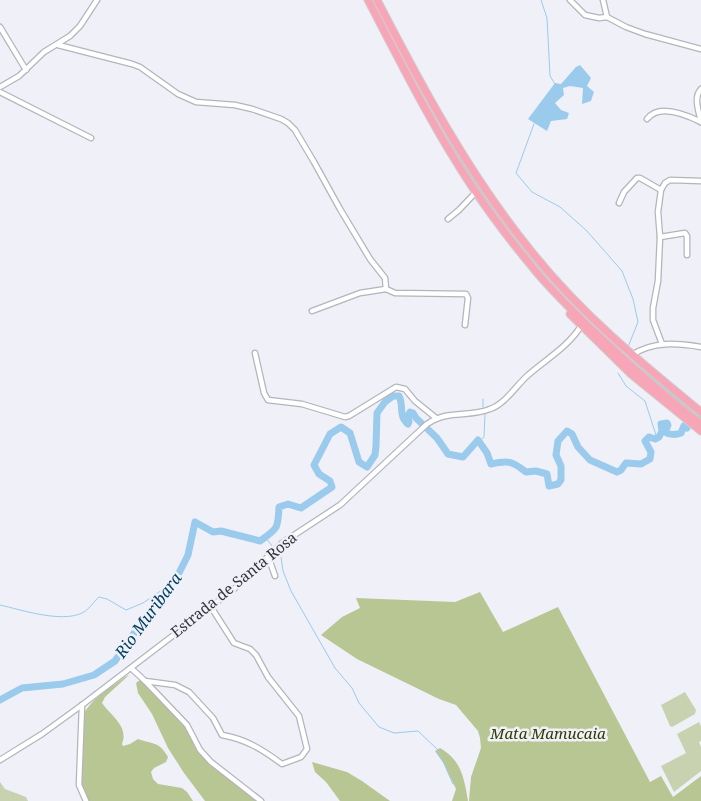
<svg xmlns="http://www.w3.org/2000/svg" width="701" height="801" viewBox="0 0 701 801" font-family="'Noto Serif',serif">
<rect width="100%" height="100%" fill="#f0f0f8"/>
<g fill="#c8d2b1">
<polygon points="685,692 696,710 695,714 672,727 670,726 661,705"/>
<polygon points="699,722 701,726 701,741 699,742 701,747 701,771 674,792 661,766 686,753 677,734"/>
<polygon points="0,782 5,789 26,797 28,801 0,801"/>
</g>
<g fill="#b8c694">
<path d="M372 0H376L465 164 581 311 623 352 701 416V422C618 354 538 281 478 192 438 130 406 65 372 0Z"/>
<polygon points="480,592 503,632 558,607 650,782 661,776 673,797 701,776 701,801 469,801 471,777 481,748 480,738 478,731 456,705 439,699 357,659 321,635 342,617 360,608 356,598 455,602"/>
<path d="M129 675 105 697 102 703C111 716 129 726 122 744L123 746 130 744 138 739C154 745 159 741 168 757L166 762 154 768 151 772 153 779 158 784 182 788 187 792 193 801H89L84 791 81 781 82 718C89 700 109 689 125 677Z"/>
<polygon points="140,680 146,685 184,724 194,741 214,762 260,801 205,801 184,773 168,748 152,714 138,693 136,683"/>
<path d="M440 748C462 761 464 778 468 801H452L456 789 444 764 435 751Z"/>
<polygon points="312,762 347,772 362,781 390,801 340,801 326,782 315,772"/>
</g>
<polygon fill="#9acbec" points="580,65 591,78 587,86 594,92 591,101 582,104 583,88 570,86 563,88 564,95 555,103 561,110 569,113 567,119 551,121 547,131 528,119 555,83 561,84 576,67"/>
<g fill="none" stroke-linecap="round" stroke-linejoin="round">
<g stroke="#9acbec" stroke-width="1">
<polyline points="541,0 547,18 550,76 555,84"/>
<path d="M415 78C456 162 510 240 574 307 613 347 657 382 700 417"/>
<polyline points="534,124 516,173 532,192 560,207 587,231 622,271 633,299 638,322 628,347"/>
<polyline points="618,373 626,386 645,401 657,438"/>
<polyline points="483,399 483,407"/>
<polyline points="480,441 484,437 485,414"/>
<polyline points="265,537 281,557 283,571 291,591 335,668 352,688 359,703 379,727 394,733 418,731 438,750 453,784"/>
<path d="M0 605C22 610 61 623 82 613 89 610 93 602 99 597L107 599 126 610 143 603 175 581"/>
</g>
<path stroke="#9acbec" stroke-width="7" d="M0 700 22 688 63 684 94 675 115 661 150 610 175 581 188 555 195 522 213 532 221 531 260 541C278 528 278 529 279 507L288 504 301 508 332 487 330 481 319 474 314 465 330 434 341 427 350 433 359 462 367 467 375 455 376 446 377 413 385 402 393 396H399C404 405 398 416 408 424L409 422 408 416 410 412 413 413 416 418 437 438 448 454 463 457 478 440 487 453 491 464C508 460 512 461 526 472L536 471 547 474 549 486 558 484 561 480V466L556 455 558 441 567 431 572 434 578 447 590 460 617 472 621 470 626 463 641 464 650 459 651 452 645 441 649 437 655 439 659 437 662 431 661 424 667 423 668 425 665 432C669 435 676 435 681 433L684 426 687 428"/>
<g stroke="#b4b4bc" stroke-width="7">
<g id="minor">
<polyline points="570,0 585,15 599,18 607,17 626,27 645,34 701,49"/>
<polyline points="603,0 607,17"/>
<polyline points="0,27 26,70"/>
<polyline points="58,45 132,64 140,67 178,94 196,102 235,105 252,109 281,119 288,123 295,130 314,162 340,209 370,259 385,278 386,289 395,293 466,294 468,298 465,325"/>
<polyline points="0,87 19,76 44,52 70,36 80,26 97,0"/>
<path d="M701 89C693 97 699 112 701 122"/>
<polyline points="0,92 91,138"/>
<path d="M647 119C659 103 687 115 701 122"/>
<polyline points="619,203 624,192 637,178 640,178 661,190"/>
<polyline points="448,219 459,210 476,192"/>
<polyline points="660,237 685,233 687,236 687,255"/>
<polyline points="312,311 360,293 386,289"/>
<polyline points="662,344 653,320 653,308 658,281 660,237 658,212 661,190 665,183 670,180 701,181"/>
<polyline points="255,353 264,393 268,400 302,404 345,417 349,416 396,387 405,389 415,401 436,418"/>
<path d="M632 355C653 341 677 343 701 347"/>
<polyline points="268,556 275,576"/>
<path d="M131 668 145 681 175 685 189 692 213 718 222 735C246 739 263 750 282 764L301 757 307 749 299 716 268 677 256 655 250 649 234 643 211 607"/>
<polyline points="145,681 187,725 200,750 211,762 261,801"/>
<polyline points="82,705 79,785 86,801"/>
<path d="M0 760 42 734 82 705 234 589 282 543 340 505 427 424C449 409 468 418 490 409 505 404 516 386 527 376 546 359 567 348 581 326"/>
</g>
</g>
<g stroke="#cfcfcf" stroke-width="9">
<g id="trunk">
<path d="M368 0C401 63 432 126 471 185 489 212 509 239 530 264 546 285 566 304 584 322 622 358 660 393 701 424"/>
<path d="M377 0C422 87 469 175 531 251 580 313 641 363 701 412"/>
<polyline points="570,314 631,374 701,431"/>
</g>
</g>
<use href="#minor" stroke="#fff" stroke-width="4.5"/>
<use href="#trunk" stroke="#f7a6b8" stroke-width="7"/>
</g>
<g text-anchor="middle" stroke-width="5" stroke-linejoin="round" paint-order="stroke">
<g font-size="15" fill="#353538" stroke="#f0f0f8">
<text transform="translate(234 585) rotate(-39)" y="5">Estrada de Santa Rosa</text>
</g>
<g font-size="15" font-style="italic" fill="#2f3a00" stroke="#f0f0f8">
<text x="548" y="739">Mata Mamucaia</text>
</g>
<g font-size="16" font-style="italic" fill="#004160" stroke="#f0f0f8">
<text transform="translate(148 615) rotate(-54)" y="6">Rio Muribara</text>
</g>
</g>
</svg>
